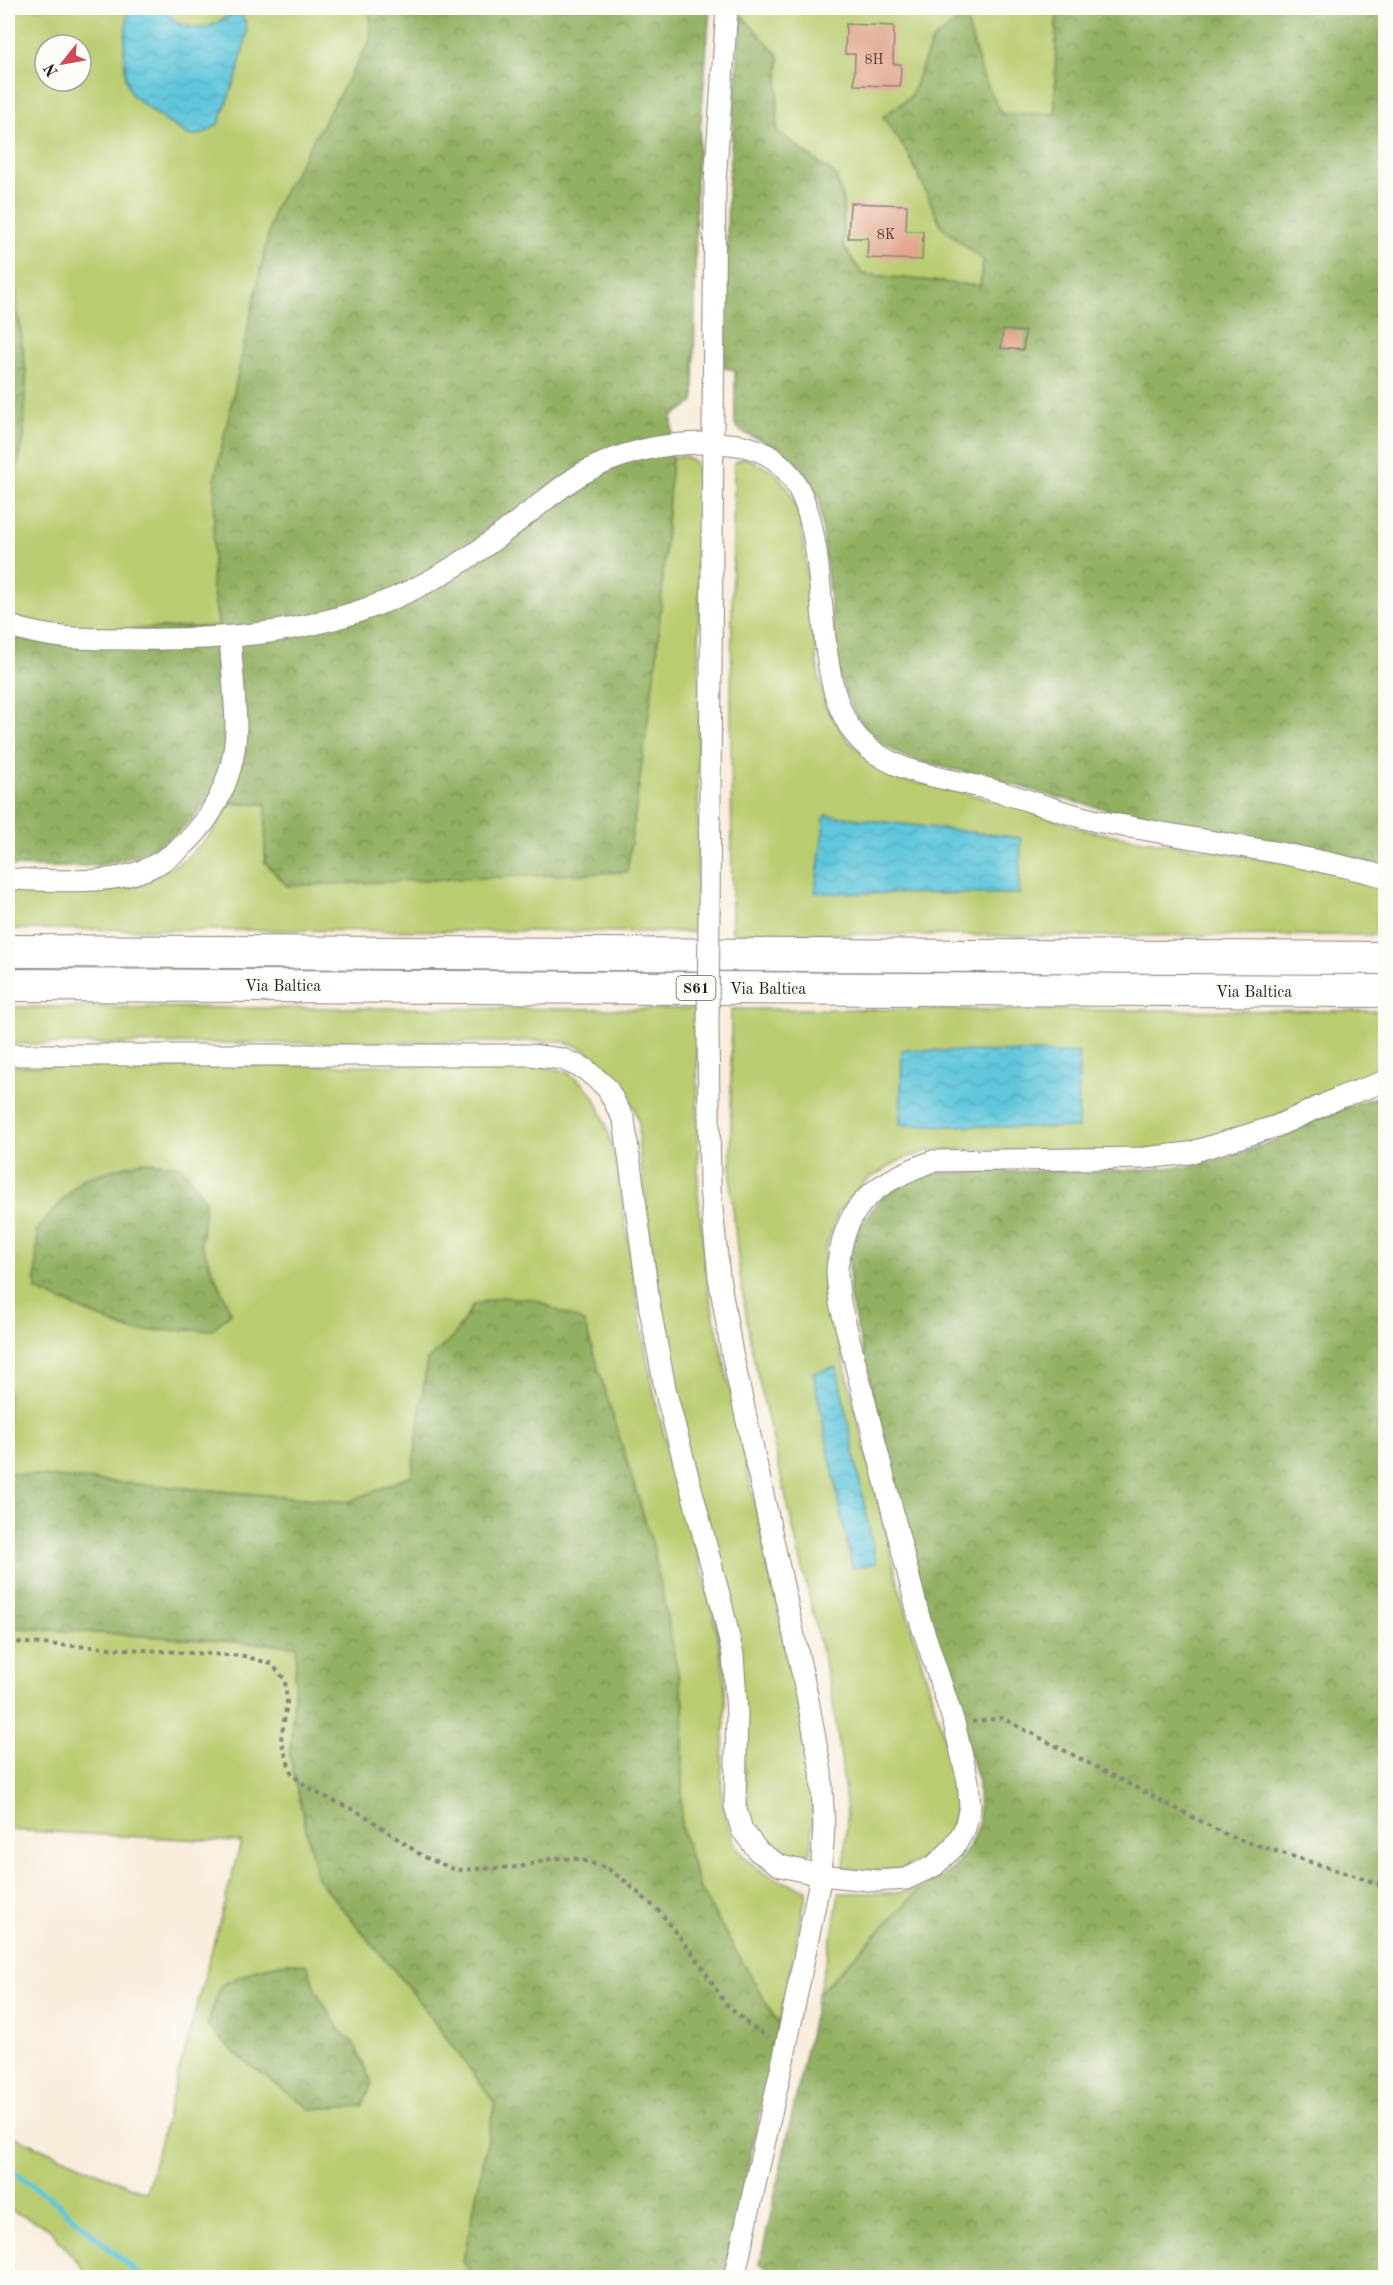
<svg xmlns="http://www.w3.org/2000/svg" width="1393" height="2285" viewBox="0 0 1393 2285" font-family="'Old Standard TT',serif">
<defs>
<pattern id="forest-crowns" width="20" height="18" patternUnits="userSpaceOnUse" patternTransform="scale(1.5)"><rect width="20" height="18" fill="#92b062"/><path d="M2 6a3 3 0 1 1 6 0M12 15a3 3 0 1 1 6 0" fill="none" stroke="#768e50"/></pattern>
<pattern id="water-waves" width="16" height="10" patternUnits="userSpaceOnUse" patternTransform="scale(1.5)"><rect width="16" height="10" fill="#5fc6dc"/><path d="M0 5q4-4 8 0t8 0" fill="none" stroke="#52aabc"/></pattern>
</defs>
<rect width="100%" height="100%" fill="#fdfcf7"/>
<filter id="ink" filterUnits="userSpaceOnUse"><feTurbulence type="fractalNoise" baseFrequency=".0167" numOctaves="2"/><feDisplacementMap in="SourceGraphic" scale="12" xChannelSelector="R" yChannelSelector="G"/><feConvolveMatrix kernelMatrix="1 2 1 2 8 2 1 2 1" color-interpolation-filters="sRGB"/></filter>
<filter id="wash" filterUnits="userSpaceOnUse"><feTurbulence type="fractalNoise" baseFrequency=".008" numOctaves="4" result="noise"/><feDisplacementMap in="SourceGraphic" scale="24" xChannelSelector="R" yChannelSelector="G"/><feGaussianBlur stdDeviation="1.35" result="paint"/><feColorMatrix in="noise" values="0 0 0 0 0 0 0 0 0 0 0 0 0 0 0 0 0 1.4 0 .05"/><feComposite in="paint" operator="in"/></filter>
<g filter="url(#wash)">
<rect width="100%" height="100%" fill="#f9eddc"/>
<g fill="#b9cc6f" stroke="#6a7446" stroke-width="1.5" fill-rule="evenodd">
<path d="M8 8H128L124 51 132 95 167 122 190 135 247 32 245 21 240 13C215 16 218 34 185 26 176 24 168 17 165 8H370L371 39 274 210 212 587 219 627 130 629 58 628 8 617V507L24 437 26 372 8 235ZM45 45H81V81H45Z"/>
<polygon points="741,8 1059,8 1056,24 1055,114 1002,115 983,77 965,16 932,41 911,96 883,117 909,155 942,227 983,260 980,286 862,274 843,245 843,202 836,176 777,131 779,56 741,15"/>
<polygon points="685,456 695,462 700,473 697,932 8,929 8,890 103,891 143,884 185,859 209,836 230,804 267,804 265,862 657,655 672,457"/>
<polygon points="745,457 775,472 789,490 800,515 818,671 825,706 848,740 873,764 903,780 950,789 1028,810 1088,831 1334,870 1385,884 1385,935 1035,936 732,933 731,699 734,463"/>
<polygon points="731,966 1385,969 1386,980 732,976"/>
<path d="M8 1007 697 1009 698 1193 708 1289 798 1702C808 1753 816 1800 811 1852 808 1854 802 1857 798 1857 773 1857 750 1825 746 1803 745 1794 746 1784 745 1775L660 1311 639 1149C639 1141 640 1133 639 1125 635 1097 602 1055 574 1045 556 1038 529 1041 510 1042L8 1044Z"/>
<polygon points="731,1009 1385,1011 1385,1073 1238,1131 1187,1144 1143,1151 932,1150 902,1159 865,1181 839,1211 825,1250 824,1287 837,1334 899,1586 953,1767 957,1807 949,1834 930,1855 901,1869 874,1870 844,1868 847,1816 842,1767 832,1696 752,1351 740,1277 731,1190"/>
<path d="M530 1065C541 1067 556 1067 566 1072 575 1076 590 1089 594 1097 615 1137 619 1184 626 1227 635 1286 643 1344 656 1402 677 1494 712 1583 724 1678 731 1734 709 1783 733 1839 746 1869 779 1881 807 1890L779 2025 700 1889 681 1826 684 1703 473 1305 454 1336 427 1361 412 1476 349 1502 8 1473V1066ZM82 1179 205 1200 201 1244 231 1313 131 1331 36 1290 37 1229Z"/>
<path d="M8 1627 297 1646 290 1756 317 1878 409 1988 495 2103 463 2262 476 2277H90L48 2227 8 2209V2134L146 2193 241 1842 8 1830ZM289 1962 307 1965 315 1990 341 2032 353 2042 372 2083 362 2105 310 2109 239 2057 221 1986 254 1970Z"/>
<polygon points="920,1889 818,1994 833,1930 839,1893 895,1893"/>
</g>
<g fill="url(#forest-crowns)" stroke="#57663f" stroke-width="1.5">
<path d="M370 8H710L696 180 694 402 672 416V457L657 655 627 872 287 886 265 862 266 804 206 803C198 812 190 823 181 830 126 874 73 867 8 866V617L58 628 130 629 219 626 212 587 215 478 274 209 371 39Z"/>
<path d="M1059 8H1385V870C1289 844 1190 828 1093 806 1056 798 1020 786 983 776 949 767 910 766 881 743 856 724 844 695 837 666L819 499 801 467 778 447 742 432 735 425V370L724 368 728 190 741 15 779 56 777 131 836 176 843 202V245L862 274 980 286 983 260 942 227 909 155 883 117 911 96 932 41 965 15 983 77 1002 114H1055L1056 24Z"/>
<polygon points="8,234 26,372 24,437 8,507"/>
<polygon points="1385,1094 1385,2277 780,2278 760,2263 818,1994 920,1889 953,1869 969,1847 979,1821 978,1782 928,1615 850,1299 849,1261 859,1227 880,1199 906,1182 937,1172 1139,1170 1188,1166 1232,1156 1277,1140 1344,1107"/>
<polygon points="143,1161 181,1166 205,1200 201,1244 231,1313 212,1330 131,1331 36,1290 37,1229 82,1179"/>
<polygon points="501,1297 533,1299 584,1322 653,1546 684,1703 681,1826 700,1889 779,2025 724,2277 476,2277 463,2262 495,2103 409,1988 317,1878 290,1756 297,1646 8,1627 8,1473 349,1502 412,1475 427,1360 454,1336 473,1305"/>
<polygon points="289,1962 307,1965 315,1990 341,2032 353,2042 372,2083 362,2106 310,2109 239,2057 207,2026 221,1985 254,1970"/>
</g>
<g fill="url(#water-waves)" stroke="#3e717c" stroke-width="1.5">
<path d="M128 8H165C168 17 176 24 185 26 218 34 215 16 240 13L245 21 247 32 237 75 219 123 204 134 190 136 167 122 132 95 126 80 124 51Z"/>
<polygon points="825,815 1021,838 1019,894 815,893"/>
<polygon points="902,1050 1079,1053 1078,1128 900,1125"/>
<polygon points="837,1367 876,1563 852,1568 813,1372"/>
</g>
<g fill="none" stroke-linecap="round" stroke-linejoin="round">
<polyline stroke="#5fc6dc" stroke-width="6" points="8,2170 13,2172 57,2203 143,2278"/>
</g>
<g id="blocks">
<g fill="#e2a78e">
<polygon points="846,24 894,26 893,64 901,64 900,86 854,85 855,54 845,54"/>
<polygon points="850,203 907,205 906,231 923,231 922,260 867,258 868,238 848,238"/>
<polygon points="1003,330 1025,332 1023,350 1001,348"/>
</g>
</g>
</g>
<g filter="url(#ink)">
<use href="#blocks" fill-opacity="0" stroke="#8a847c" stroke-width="1.5"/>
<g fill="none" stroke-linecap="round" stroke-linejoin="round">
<g stroke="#8a847c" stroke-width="23">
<g id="minor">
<path d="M8 625C49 640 88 639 132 639 244 641 349 630 447 571 478 553 507 530 535 508 550 496 566 483 583 473 627 449 678 440 729 444 864 454 788 668 861 741 893 774 943 777 985 788 1020 797 1054 810 1089 819 1113 825 1139 828 1163 833 1238 846 1313 857 1386 877"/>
<path d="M8 879C46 880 104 885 139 872 199 850 236 787 236 725 235 696 232 667 230 638"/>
<polyline points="709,911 715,183 727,8"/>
<polyline points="708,1029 710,1188 719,1277 732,1353 807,1695 821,1771 824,1826 821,1875 786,2047 734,2278"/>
<path d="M8 1055H530L562 1059 585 1069 607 1088 624 1120 650 1309 666 1393 721 1602 733 1655 737 1714 735 1806 742 1830 759 1852 781 1866 821 1875 877 1881 906 1879 934 1866 954 1847 965 1828 970 1806 968 1781 954 1723 919 1617 840 1303C839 1292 837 1281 837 1270 837 1263 840 1255 841 1248 851 1196 888 1178 933 1161L1145 1158 1189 1153 1277 1126 1341 1097 1386 1081"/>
</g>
</g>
<g stroke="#8a847c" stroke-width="34">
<g id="highway">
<polyline points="8,951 1386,958"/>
<polyline points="8,985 1386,991"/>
</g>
</g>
<g stroke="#8a847c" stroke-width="4" stroke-dasharray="4.5 4.5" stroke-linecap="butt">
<polyline points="8,1642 244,1656 272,1664 285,1680 287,1703 281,1740 292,1775 313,1791 364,1815 424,1857 456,1870 520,1867 554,1858 578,1859 607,1868 626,1882 661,1913 697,1959 725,2003 748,2024 768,2038"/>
<polyline points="972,1722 1002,1718 1229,1836 1386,1886"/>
</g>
<use href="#minor" stroke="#fff" stroke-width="21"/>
<use href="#highway" stroke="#fff" stroke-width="32"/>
<g stroke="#8a847c" stroke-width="23" stroke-linecap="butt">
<polyline id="minor-bridge" points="708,1029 709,911"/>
</g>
<use href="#minor-bridge" stroke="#fff" stroke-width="21"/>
</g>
</g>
<g text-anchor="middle" stroke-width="5" stroke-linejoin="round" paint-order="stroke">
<g font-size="14" fill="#4e3f38">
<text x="874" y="64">8H</text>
<text x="886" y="239">8K</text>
</g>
<rect fill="#fdfcf7" stroke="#605f5e" stroke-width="1.5" x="676.5" y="976" width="39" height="24" rx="4.5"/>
<g font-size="15" font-weight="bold" fill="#1c1c1c">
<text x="696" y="993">S61</text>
</g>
<g font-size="16" fill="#1c1c1c" stroke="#fdfcf7">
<text x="283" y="991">Via Baltica</text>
<text x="768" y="994">Via Baltica</text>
<text x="1254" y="997">Via Baltica</text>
</g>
</g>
<rect width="1393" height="2285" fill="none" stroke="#fdfcf7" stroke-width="30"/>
<g transform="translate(63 63) rotate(239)"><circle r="28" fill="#fdfcf7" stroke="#a3a29f" stroke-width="1.5"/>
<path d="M0-4.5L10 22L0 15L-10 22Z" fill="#d1495b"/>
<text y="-9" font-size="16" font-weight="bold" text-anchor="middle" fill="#1c1c1c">N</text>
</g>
</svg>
